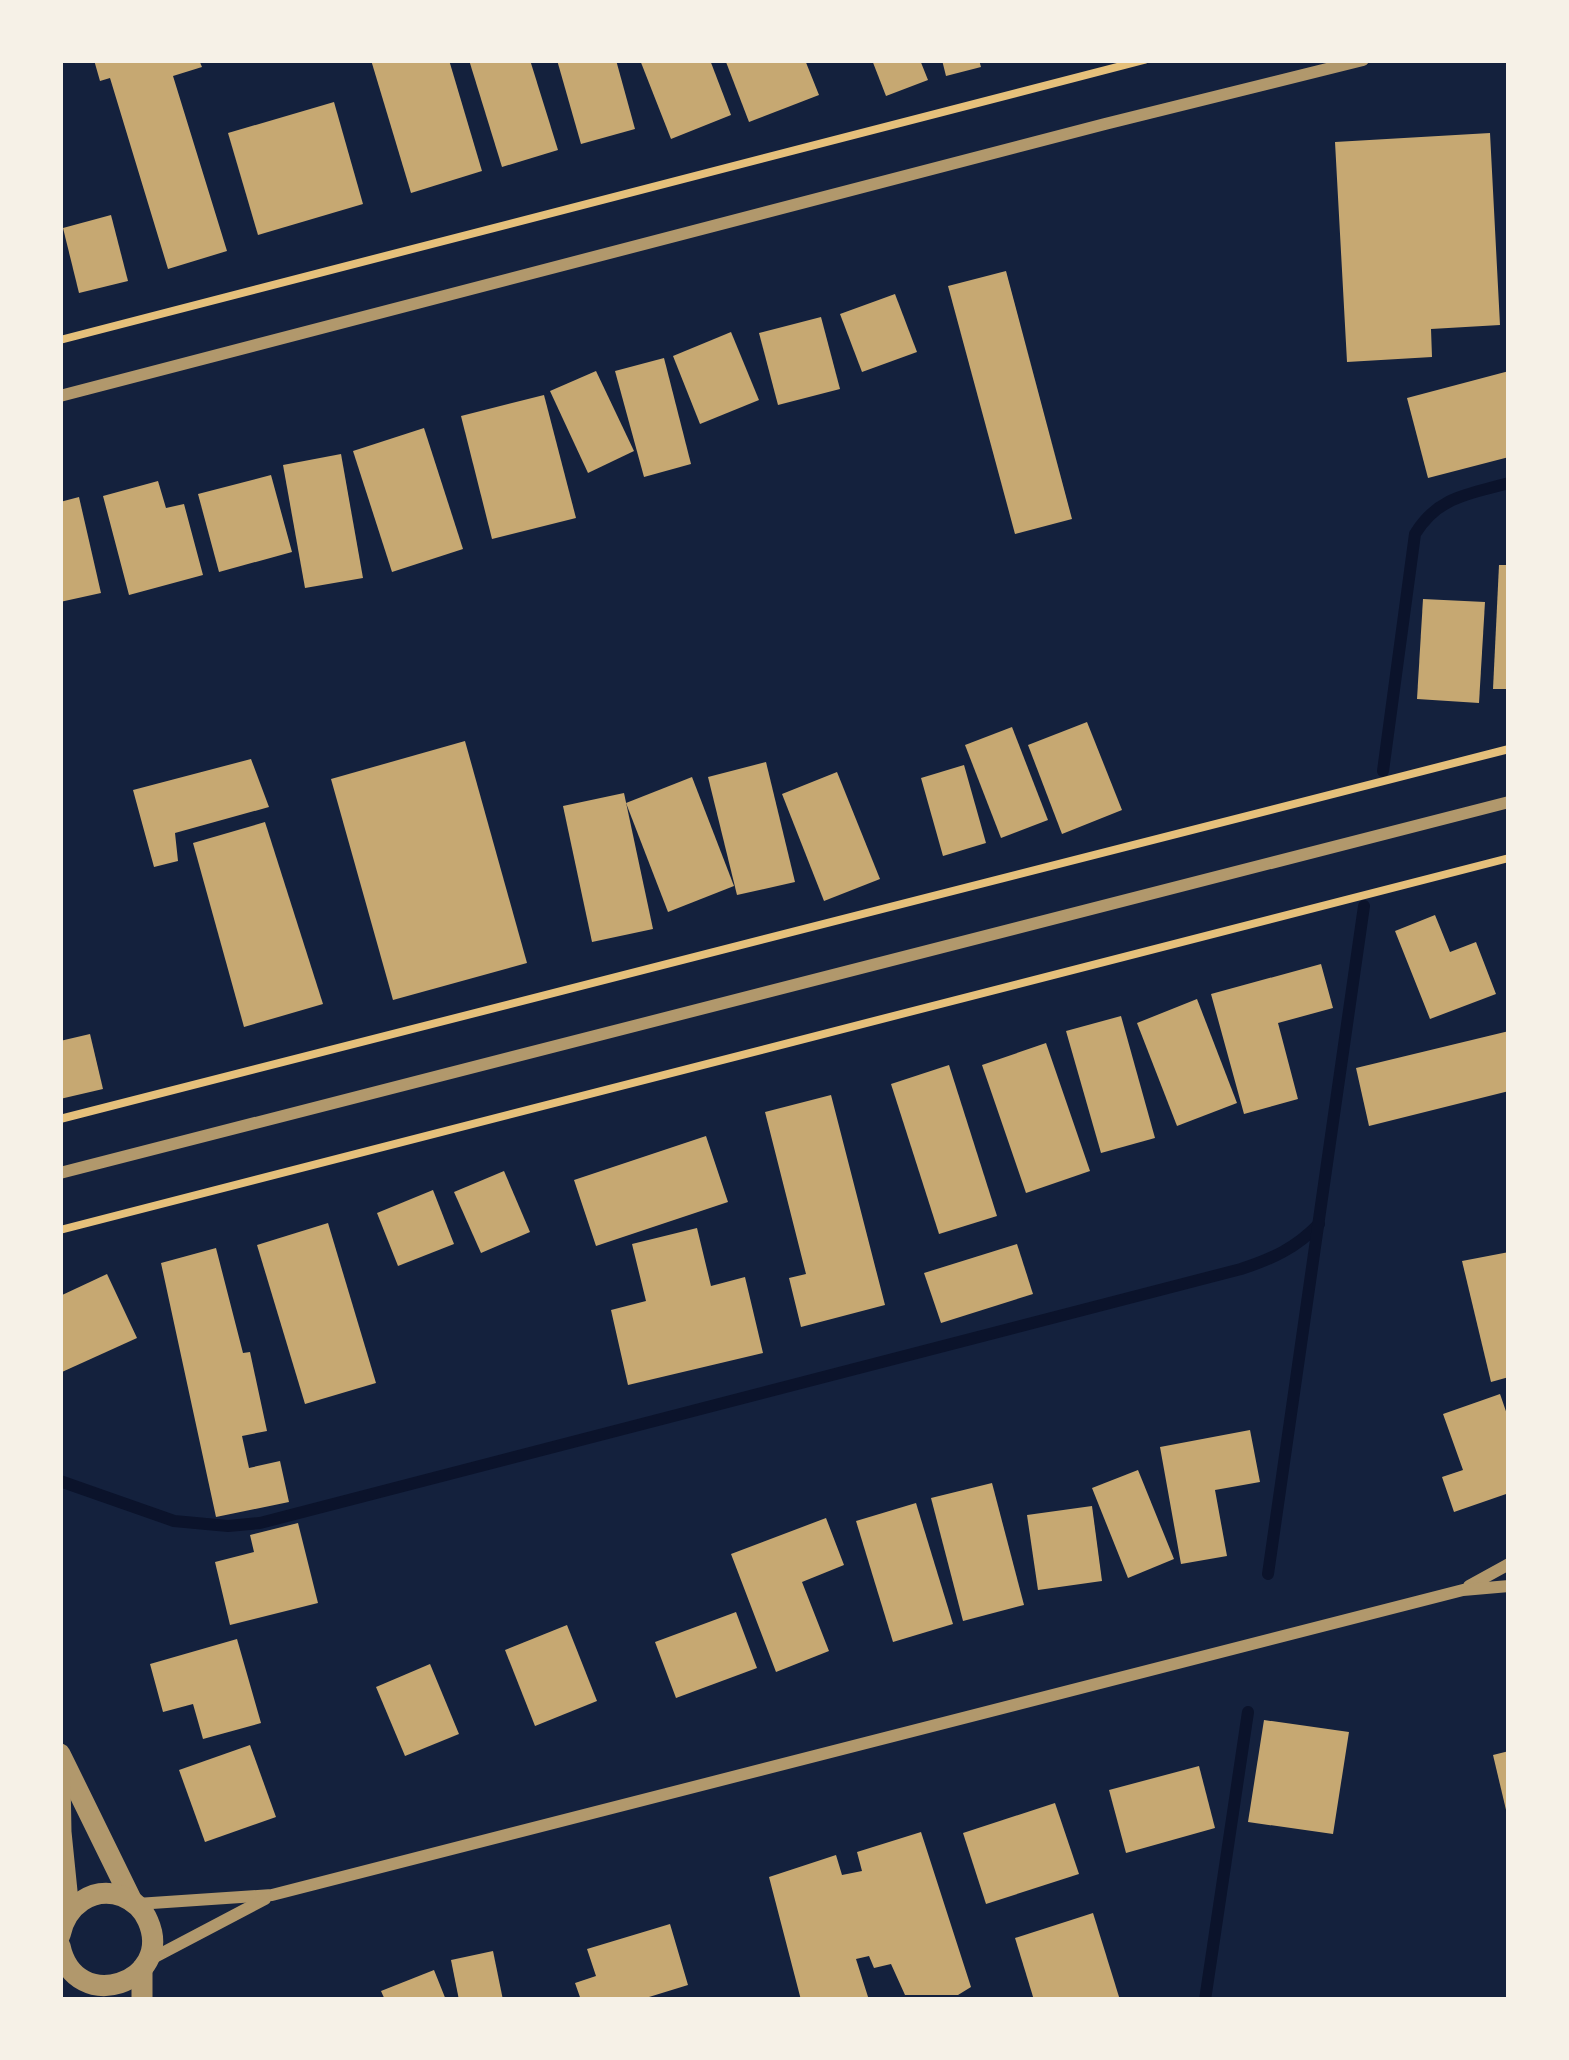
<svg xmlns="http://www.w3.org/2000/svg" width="1569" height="2060" viewBox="0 0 1569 2060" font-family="'Noto Sans',sans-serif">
<rect width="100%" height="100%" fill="#14213d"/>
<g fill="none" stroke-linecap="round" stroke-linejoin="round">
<g stroke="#0b132b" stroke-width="12">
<path d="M1383 771 1415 534C1438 496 1470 494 1509 483"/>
<path d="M60 1481 174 1521 228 1526 260 1523 1241 1269C1272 1259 1296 1248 1319 1224"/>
<polyline points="1268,1574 1364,906"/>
<polyline points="1205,2000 1248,1712"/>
</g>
</g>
<g fill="#c6a872">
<polygon points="94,60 199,60 202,67 173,76 227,251 168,269 110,78 100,81"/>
<polygon points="371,60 449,60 482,171 411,193"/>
<polygon points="469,60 530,60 558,150 502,167"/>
<polygon points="557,60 616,60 635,129 581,144"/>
<polygon points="640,60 710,60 731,115 671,139"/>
<polygon points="730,60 805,60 819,95 749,122 726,62"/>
<polygon points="872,60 920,60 928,80 886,96"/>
<polygon points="942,60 979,60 981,67 946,76"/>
<polygon points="334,102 363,204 258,235 228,133"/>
<polygon points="1490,133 1500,325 1431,329 1432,357 1347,362 1335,142"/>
<polygon points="111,215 128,281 79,293 63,228"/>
<polygon points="1006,271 1072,519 1015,534 948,286"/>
<polygon points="895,294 917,352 862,372 840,314"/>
<polygon points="821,317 840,389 778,405 759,333"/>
<polygon points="731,332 759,400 700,424 673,356"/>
<polygon points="664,358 691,464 644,477 615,371"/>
<polygon points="596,371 634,451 588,473 550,391"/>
<polygon points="1509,371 1509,457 1428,478 1407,398"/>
<polygon points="544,395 576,518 492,539 461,416"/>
<polygon points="424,428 463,549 392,572 353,451"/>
<polygon points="341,454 363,578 305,588 283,465"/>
<polygon points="271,475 292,552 219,572 198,494"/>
<polygon points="158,481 166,508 184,504 203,575 129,595 103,496"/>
<polygon points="79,497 101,593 60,602 60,502"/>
<polygon points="1499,565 1509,565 1509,689 1493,689"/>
<polygon points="1423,599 1485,602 1479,703 1417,699"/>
<polygon points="1087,722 1122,810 1062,834 1028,745"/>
<polygon points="1012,727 1048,820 1001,838 965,745"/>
<polygon points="465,741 527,963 393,1000 331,779"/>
<polygon points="251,759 269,807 175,833 178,861 154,867 133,790"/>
<polygon points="766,762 795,882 737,895 708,777"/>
<polygon points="964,765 986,843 943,856 921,778"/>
<polygon points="837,772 880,879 824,901 782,794"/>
<polygon points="692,777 734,886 668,912 626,803"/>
<polygon points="624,793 653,929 592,942 563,806"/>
<polygon points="265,822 323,1004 244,1027 193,843"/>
<polygon points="1435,915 1450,952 1476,942 1496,994 1430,1019 1395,931"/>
<polygon points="1321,964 1333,1008 1278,1023 1298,1099 1244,1114 1211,994"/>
<polygon points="1197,999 1237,1103 1177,1126 1137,1023"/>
<polygon points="1121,1016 1155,1138 1101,1153 1066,1031"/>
<polygon points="1509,1031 1509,1091 1369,1126 1356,1068"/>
<polygon points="90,1034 103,1089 60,1099 60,1041"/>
<polygon points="1046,1043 1090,1171 1026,1193 982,1065"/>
<polygon points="949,1065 997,1216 939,1234 891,1084"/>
<polygon points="831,1095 885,1305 801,1327 789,1278 806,1274 765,1112"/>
<polygon points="706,1136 728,1202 596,1246 574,1180"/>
<polygon points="504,1171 530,1232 481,1253 454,1192"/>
<polygon points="433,1190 454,1244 398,1266 377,1213"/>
<polygon points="328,1223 376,1383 305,1404 257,1245"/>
<polygon points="697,1228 711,1286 745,1277 763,1353 628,1385 611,1310 646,1301 632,1244"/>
<polygon points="1017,1244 1033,1294 941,1323 924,1273"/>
<polygon points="216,1248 243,1353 250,1352 267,1431 242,1436 249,1468 280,1461 289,1502 216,1517 161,1263"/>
<polygon points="1509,1252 1509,1377 1491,1382 1462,1261"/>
<polygon points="107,1274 137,1338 62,1372 60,1296"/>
<polygon points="1500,1394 1509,1420 1509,1493 1454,1512 1442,1477 1463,1470 1443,1414"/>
<polygon points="1250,1430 1260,1482 1215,1490 1227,1556 1181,1564 1160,1447"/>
<polygon points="1138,1470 1174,1559 1128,1578 1092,1488"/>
<polygon points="992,1483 1024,1605 963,1621 931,1498"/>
<polygon points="916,1503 953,1624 893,1642 856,1521"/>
<polygon points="1092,1506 1102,1581 1038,1590 1027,1515"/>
<polygon points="826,1518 844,1565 802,1582 829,1651 776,1672 731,1554"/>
<polygon points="298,1523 318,1603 230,1625 215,1562 254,1552 250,1535"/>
<polygon points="736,1612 757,1668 676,1698 655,1642"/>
<polygon points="567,1625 597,1701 535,1726 505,1650"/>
<polygon points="237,1639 261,1723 203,1739 193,1704 163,1712 150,1664"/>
<polygon points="430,1664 459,1734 405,1756 376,1687"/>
<polygon points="1264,1720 1349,1732 1333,1834 1248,1822"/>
<polygon points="250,1745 276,1817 205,1842 179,1770"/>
<polygon points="1509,1751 1509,1814 1507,1814 1493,1755"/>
<polygon points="1199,1766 1215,1828 1126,1853 1109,1790"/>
<polygon points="1055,1803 1079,1874 986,1904 963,1833"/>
<polygon points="921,1832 971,1987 958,1995 905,1995 891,1964 874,1968 869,1956 856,1959 869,2000 801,2000 769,1877 836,1855 842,1875 862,1871 857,1852"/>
<polygon points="1093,1913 1120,2000 1034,2000 1015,1938"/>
<polygon points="670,1924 688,1985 649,1997 649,2000 581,2000 575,1983 596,1976 587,1949"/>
<polygon points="493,1951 503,2000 459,2000 451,1960"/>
<polygon points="434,1970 446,2000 385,2000 381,1991"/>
</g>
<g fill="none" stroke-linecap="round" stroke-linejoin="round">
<g stroke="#e5c07b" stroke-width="8">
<polyline points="60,340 1144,60"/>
<polyline points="60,1119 1509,749"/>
<polyline points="60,1230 1509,858"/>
</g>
<g stroke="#b1986c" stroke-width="12">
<polyline points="60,396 1105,124 1363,60"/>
<polyline points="60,1173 1509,802"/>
<polyline points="1469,1586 1509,1564"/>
<polyline points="137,1904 272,1895 1463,1590 1509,1586"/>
<polyline points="151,1959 265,1899"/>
</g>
<g stroke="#b1986c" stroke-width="21">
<polyline points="60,1754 132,1901"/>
<polyline points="60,1778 61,1832 69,1911"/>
<path d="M60 1935C66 1906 92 1886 122 1896 134 1901 143 1909 148 1921 175 1982 75 2017 60 1946"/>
<polyline points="142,1969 142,2000"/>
</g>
</g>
<rect width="1569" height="2060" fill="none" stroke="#f6f1e7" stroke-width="126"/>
</svg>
